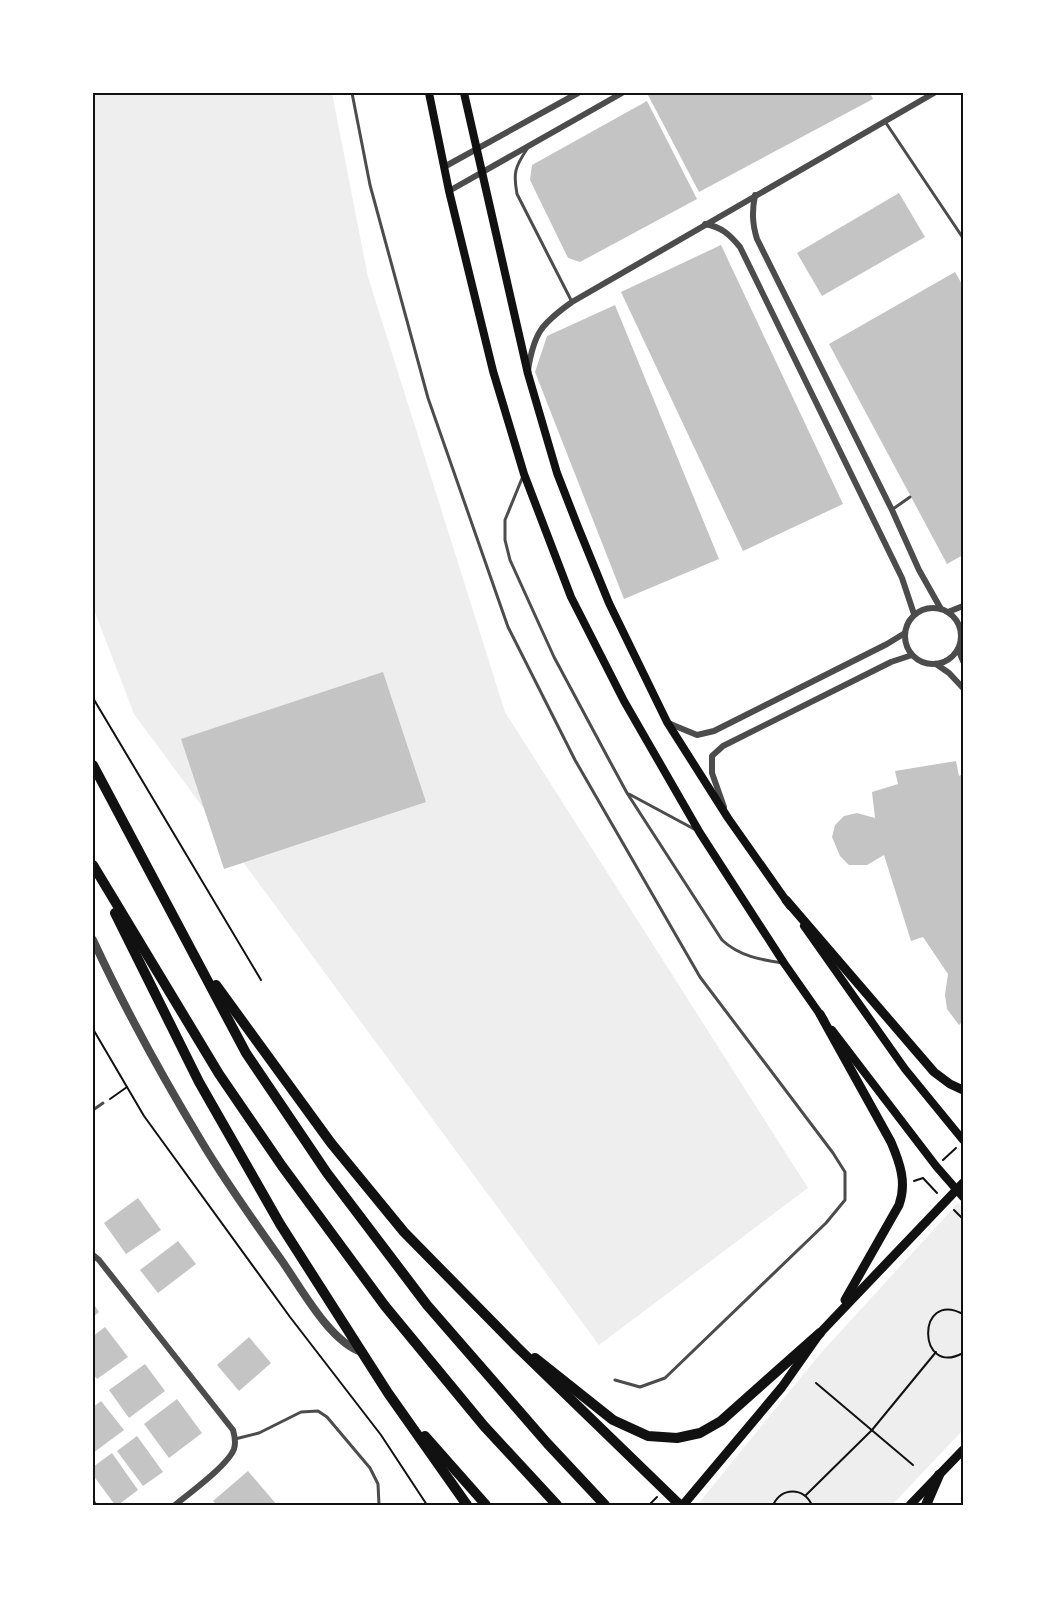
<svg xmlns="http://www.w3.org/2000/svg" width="1056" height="1598" viewBox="0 0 1056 1598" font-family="'Titillium Web',sans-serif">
<rect width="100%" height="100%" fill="#fff"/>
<g fill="#eee">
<polygon points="93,93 332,93 368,277 505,712 808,1188 599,1345 134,714 93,607"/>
<polygon points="958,1203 963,1208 963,1430 892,1505 699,1505 698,1504 820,1354"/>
</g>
<g fill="#c4c4c4">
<polygon points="652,93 870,93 873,99 699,192 648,95"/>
<polygon points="647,101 697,199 580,262 568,258 530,180 532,165"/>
<polygon points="899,193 925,237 822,296 797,253"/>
<polygon points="721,245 843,504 743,551 621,292"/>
<polygon points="955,272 963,286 963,555 947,564 829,344"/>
<polygon points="615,305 719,559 624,599 535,372 547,336"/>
<polygon points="383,672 426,802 224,869 181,739"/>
<polygon points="956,761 959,776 963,774 963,1021 959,1025 947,1009 945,995 948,974 923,937 911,941 884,855 867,865 849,865 840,856 832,837 835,825 844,816 857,813 875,818 872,792 898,784 895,771"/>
<polygon points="138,1198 161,1230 126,1254 104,1223"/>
<polygon points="178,1241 196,1264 158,1293 140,1270"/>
<polygon points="93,1303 99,1312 93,1317"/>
<polygon points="105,1327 128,1357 97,1379 93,1374 93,1336"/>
<polygon points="249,1337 271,1363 239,1391 217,1365"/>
<polygon points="145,1364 165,1391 129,1418 109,1390"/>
<polygon points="177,1399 202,1433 169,1458 144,1424"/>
<polygon points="101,1401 124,1430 93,1453 93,1407"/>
<polygon points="137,1436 163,1472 143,1486 117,1451"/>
<polygon points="112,1453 138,1490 118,1505 115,1505 93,1475 93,1467"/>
<polygon points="248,1471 277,1505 217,1505 213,1501"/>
</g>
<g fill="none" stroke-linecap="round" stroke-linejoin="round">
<g stroke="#111" stroke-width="2">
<polyline points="93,698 261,980"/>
<polyline points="93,1029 144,1116 290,1317 381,1435 427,1505"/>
<polyline points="110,1099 127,1087"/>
<polyline points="943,1160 956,1148"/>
<polyline points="914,1181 923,1178 937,1193"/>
<polyline points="954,1210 963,1219"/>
<path d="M963 1314C916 1289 917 1378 963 1353"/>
<polyline points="816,1383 913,1465"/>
<polyline points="806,1495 872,1430 936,1352"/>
<polyline points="649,1505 657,1497"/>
<path d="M773 1505C782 1487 803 1487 812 1505"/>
</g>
<g stroke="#4c4c4c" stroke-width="3">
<polyline points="352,93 370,185 428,398 508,627 575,760 700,977 833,1153 845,1172 845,1200 826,1223 665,1378 640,1387 615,1380"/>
<polyline points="886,123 963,238"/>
<path d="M527 149C515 167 513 173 517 194L572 302"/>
<path d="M523 476 505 520V540L510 560 554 657 607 756 627 793 722 940C739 956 761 960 783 963"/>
<polyline points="893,509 910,497"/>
<polyline points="629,794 694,829"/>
<polyline points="93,1110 103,1103"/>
<polyline points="235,1439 259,1433 301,1412 318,1411 327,1417 370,1468 378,1484 379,1505"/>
</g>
<g stroke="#4c4c4c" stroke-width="6">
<polyline points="444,167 578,93"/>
<polyline points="449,191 622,93"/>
<path d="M755 195C752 211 752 223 757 239L892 510 919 570 941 609"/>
<path d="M705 224C722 227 730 235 740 247L902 578 914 614"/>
<path d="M528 370C534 333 541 324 572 302L934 93"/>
<circle cx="933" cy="636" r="28"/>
<polyline points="948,612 963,606"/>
<polyline points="958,649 963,661"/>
<polyline points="936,664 949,673 963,688"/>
<polyline points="668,723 697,735 714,731 887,644 905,633"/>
<polyline points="724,807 712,773 712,756 723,746 891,662 912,655"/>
<path d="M93 1255 99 1260 233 1430C235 1437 236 1443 234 1449 228 1465 190 1493 175 1505"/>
<polyline points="93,1503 94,1505"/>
</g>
<path stroke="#4c4c4c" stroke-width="8" d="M93 940C125 1009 163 1078 203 1144 227 1184 255 1223 282 1261 301 1288 330 1342 362 1352"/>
<g stroke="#111" stroke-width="8">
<polyline points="429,93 449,191 493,371 524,474 571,597 624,701 700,833 784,963 824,1020"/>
<polyline points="464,93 528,374 557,473 578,527 609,603 667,722 728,818 790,906"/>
<polyline points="804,926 905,1069 963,1140"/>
<polyline points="832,1030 936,1166 963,1197"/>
</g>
<g stroke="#111" stroke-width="9">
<polyline points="786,900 934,1072 950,1084 963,1090"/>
<path d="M820 1014 891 1142C900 1163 907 1183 899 1205L845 1300"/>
<polyline points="683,1505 782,1387 820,1333 963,1183"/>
<polyline points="910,1505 963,1450"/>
</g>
<g stroke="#111" stroke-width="10">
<polyline points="93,765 246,1053 327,1173 427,1305 547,1443 605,1505"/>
<polyline points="93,865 219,1074 282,1166 385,1306 484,1426 557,1505"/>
<polyline points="115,913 199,1082 280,1224 388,1393 467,1505"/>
<polyline points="216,985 331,1143 404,1232 517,1347 680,1505"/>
<polyline points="535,1358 613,1420 648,1436 677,1438 700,1433 721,1421 820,1333"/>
<polyline points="425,1436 486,1505"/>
<polyline points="926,1505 939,1475"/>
</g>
</g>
<rect width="1056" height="1598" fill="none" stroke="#ffffff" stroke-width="189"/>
<rect x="94" y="94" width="868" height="1410" fill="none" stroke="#111" stroke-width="2"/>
</svg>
